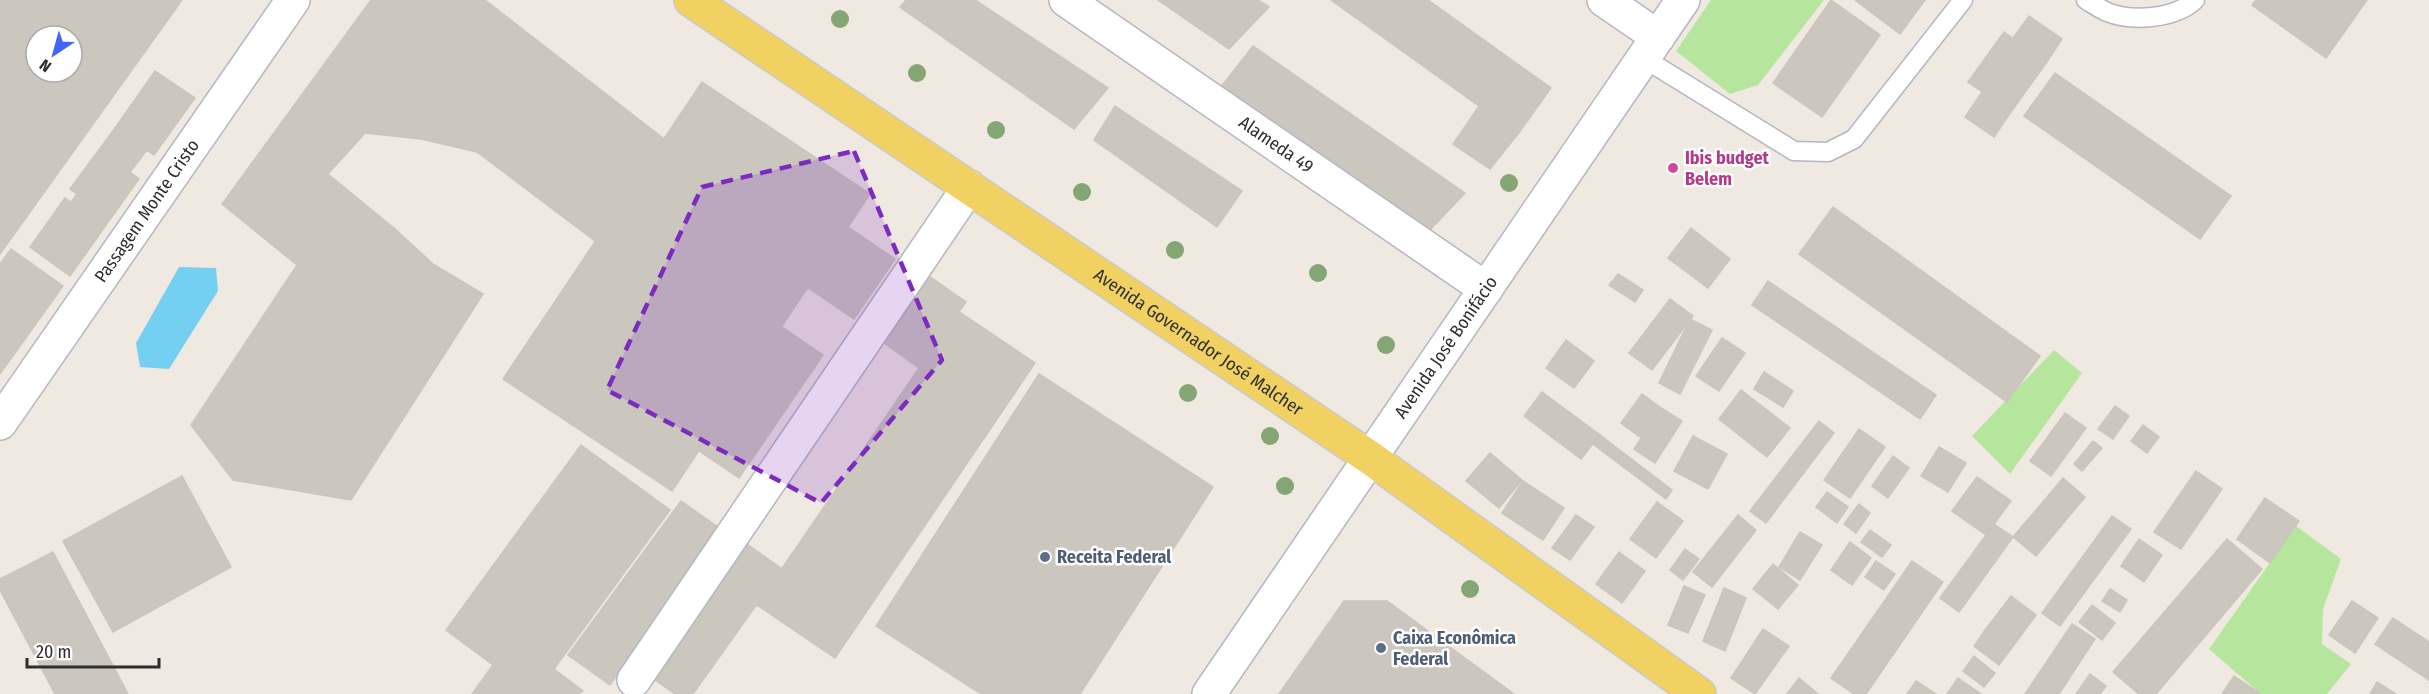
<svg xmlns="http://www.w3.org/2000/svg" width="2429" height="694" viewBox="0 0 2429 694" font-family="'Fira Sans Condensed',sans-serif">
<rect width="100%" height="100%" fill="#efe9e1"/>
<g fill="#b6e59e">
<polygon points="1711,0 1824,0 1758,85 1730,94 1676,51"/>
<polygon points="2054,350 2082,373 2010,474 1972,436"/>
<polygon points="2296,526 2341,559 2323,609 2322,644 2351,664 2327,694 2261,694 2209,649"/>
</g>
<polygon fill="#75cff0" points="179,267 216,268 218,291 169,369 140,367 136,343"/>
<g fill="#cbc7bf" stroke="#cbc5ba" stroke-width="1.5">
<polygon points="0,0 104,0 72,45 72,36 36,36 36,72 53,72 0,146"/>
<polygon points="104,0 182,0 0,254 0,146 53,72 72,72 72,45"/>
<polygon points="371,0 485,0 664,139 595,241 477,152 421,139 365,133 328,174 395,229 297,265 222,204"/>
<polygon points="906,0 975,0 1108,88 1074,129 900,7"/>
<polygon points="1158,0 1258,0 1269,7 1229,49"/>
<polygon points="1331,0 1428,0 1551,88 1518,134"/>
<polygon points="1831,0 1880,35 1822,117 1773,83"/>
<polygon points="1855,0 1925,0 1900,34"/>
<polygon points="2256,0 2367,0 2326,58 2252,5"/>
<polygon points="2029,16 2062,39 2047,62 2013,38"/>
<polygon points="2004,32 2047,62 2011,112 1968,82"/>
<polygon points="1253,46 1465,193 1426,234 1217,92"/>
<polygon points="155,71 195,98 154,155 115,128"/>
<polygon points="2055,73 2231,196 2200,239 2024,116"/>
<polygon points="702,82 870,194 672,491 503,379"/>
<polygon points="1982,92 2011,112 1994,137 1965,117"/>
<polygon points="1115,106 1242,191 1217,227 1094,140"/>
<polygon points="1479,106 1518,134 1490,169 1453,144"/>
<polygon points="115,128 147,150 130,172 139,179 111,218 70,189"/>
<polygon points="77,194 111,218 70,276 30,247 65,198 71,202"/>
<polygon points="1833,207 2040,356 2007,402 1799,254"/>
<polygon points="848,227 895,259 854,319 807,287"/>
<polygon points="1691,228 1730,259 1708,288 1668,258"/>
<polygon points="395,229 433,264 483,294 351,500 233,480 191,425 297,265"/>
<polygon points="11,249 63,286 0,374 0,264"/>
<polygon points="1618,274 1643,290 1635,302 1609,285"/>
<polygon points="929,276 966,302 919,368 883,342"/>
<polygon points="1768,281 1855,340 1838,363 1752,305"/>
<polygon points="1670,299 1693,316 1652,370 1629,353"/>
<polygon points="958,311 1035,363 835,658 757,605"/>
<polygon points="1690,319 1712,330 1680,394 1659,383"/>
<polygon points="782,327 823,355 739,478 698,450"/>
<polygon points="1722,338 1745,353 1719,391 1696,376"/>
<polygon points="1566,340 1594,361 1574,388 1546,368"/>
<polygon points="1855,340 1936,395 1920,419 1838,363"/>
<polygon points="1764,372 1793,391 1783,407 1754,389"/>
<polygon points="1039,374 1213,487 1080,694 981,694 876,626"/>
<polygon points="1741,390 1790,428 1767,457 1719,419"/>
<polygon points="1542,392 1600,435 1581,459 1524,416"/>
<polygon points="1642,394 1661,408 1640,437 1621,423"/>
<polygon points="2115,406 2129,416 2113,439 2098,429"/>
<polygon points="1661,408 1682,421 1655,463 1634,449"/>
<polygon points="2065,413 2086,428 2051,476 2030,461"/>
<polygon points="1819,421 1834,433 1766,523 1750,511"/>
<polygon points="2143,425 2159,437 2147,453 2131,441"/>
<polygon points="1859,429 1885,447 1850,498 1824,480"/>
<polygon points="1600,435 1672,490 1666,499 1593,444"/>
<polygon points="1693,436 1727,454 1708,489 1674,471"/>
<polygon points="2093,441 2102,448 2082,471 2074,464"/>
<polygon points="581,445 670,510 554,669 583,691 578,694 472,694 493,665 446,630"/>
<polygon points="1939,447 1966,463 1948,492 1921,476"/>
<polygon points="1490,453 1522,480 1499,508 1466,481"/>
<polygon points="1893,456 1909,468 1888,498 1872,486"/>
<polygon points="2196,471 2222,489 2181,549 2154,532"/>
<polygon points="182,476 231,567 113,632 63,541"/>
<polygon points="1977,477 2011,501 1986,535 1952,511"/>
<polygon points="2063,478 2085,497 2065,521 2043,502"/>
<polygon points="1523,481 1564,508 1543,540 1502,513"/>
<polygon points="1827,492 1848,507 1837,523 1816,507"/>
<polygon points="2265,498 2299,521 2270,563 2237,539"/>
<polygon points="681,501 722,530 610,685 568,655"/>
<polygon points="1657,502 1683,521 1656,558 1630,539"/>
<polygon points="2043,502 2065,521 2036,556 2013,537"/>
<polygon points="1859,504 1870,513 1856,533 1844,524"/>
<polygon points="1576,515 1594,527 1570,560 1552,548"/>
<polygon points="1738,515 1756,530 1712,587 1693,572"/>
<polygon points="2112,516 2131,529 2060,626 2042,613"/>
<polygon points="1994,524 2013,537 1959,612 1940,598"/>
<polygon points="1870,530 1891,545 1882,557 1861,542"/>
<polygon points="1800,532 1822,545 1800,580 1779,567"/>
<polygon points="2139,539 2162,555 2144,582 2121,566"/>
<polygon points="2227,539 2262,569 2156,694 2139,694 2113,672"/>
<polygon points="1850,542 1871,558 1852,585 1831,570"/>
<polygon points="747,544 782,569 693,694 675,694 651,677"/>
<polygon points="1685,549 1699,559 1683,580 1670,570"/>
<polygon points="53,552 128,694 55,694 0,590 0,579"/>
<polygon points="1619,552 1645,571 1622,603 1596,584"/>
<polygon points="1876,561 1895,574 1884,590 1865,577"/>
<polygon points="1912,561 1943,582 1866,694 1854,694 1831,678"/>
<polygon points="1773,564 1798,585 1778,609 1753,589"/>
<polygon points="1684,586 1705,595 1688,633 1668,625"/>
<polygon points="1724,588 1746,598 1725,651 1703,641"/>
<polygon points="2110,589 2127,600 2120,612 2102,601"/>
<polygon points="2011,596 2036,615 2011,649 1985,630"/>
<polygon points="1344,601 1387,601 1514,694 1279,694"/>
<polygon points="2352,601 2378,618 2355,653 2329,635"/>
<polygon points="2092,605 2115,623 2102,640 2079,622"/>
<polygon points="2393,618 2429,642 2429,680 2375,644"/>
<polygon points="2072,624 2095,639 2059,694 2025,694"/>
<polygon points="1763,629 1789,646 1755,694 1731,678"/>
<polygon points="1985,630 2011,649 1999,665 1974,646"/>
<polygon points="1974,656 1995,673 1984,687 1963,671"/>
<polygon points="2090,674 2106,686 2100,694 2076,694"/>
<polygon points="2234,676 2261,694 2222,694"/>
<polygon points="1799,678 1818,694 1787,694"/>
<polygon points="1958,678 1981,694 1947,694"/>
<polygon points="1916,681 1936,694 1907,694"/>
<polygon points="2377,682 2396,694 2370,694"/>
</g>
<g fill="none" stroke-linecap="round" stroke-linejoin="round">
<g stroke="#b4b7c1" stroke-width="21">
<g id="service">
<path d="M2086 0C2093 4 2100 9 2107 12 2132 22 2175 19 2195 0"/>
<polyline points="1645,59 1794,151 1828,152 1854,139 1963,0"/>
</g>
</g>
<g stroke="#b4b7c1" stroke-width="36">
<g id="minor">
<path id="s1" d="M1066 0 1486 289"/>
<polyline points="1604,0 1658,37"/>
<path id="s2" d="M0 423 293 0"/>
<polyline points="634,680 969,187"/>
</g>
</g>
<g stroke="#b4b7c1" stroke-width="36">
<g id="secondary">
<path id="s3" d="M1209 694 1683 0"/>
</g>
</g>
<g stroke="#c9c9c9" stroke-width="36">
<g id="primary">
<path id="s4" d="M691 0 1369 457 1699 694"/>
</g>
</g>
<use href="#service" stroke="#fff" stroke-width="18"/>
<use href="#minor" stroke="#fff" stroke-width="33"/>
<use href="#secondary" stroke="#fff" stroke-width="33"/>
<use href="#primary" stroke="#f2d163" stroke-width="33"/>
</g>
<g fill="#84a574">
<circle cx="840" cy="19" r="9"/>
<circle cx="917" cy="73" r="9"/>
<circle cx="996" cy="130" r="9"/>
<circle cx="1509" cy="183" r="9"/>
<circle cx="1082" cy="192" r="9"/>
<circle cx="1175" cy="250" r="9"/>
<circle cx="1318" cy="273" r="9"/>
<circle cx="1386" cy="345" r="9"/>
<circle cx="1188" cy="393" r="9"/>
<circle cx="1270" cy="436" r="9"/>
<circle cx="1285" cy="486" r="9"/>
<circle cx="1470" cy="589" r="9"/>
</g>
<path fill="#7b2cbf" fill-opacity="0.2" stroke="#7b2cbf" stroke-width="4.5" stroke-dasharray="12 8" stroke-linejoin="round" d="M854 151 942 360 821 503 607 390 702 187Z"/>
<circle fill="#d1479c" stroke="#fff" stroke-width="2" cx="1673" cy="168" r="6"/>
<g fill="#5c6f8a" stroke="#fff" stroke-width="2">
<circle cx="1045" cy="557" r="6"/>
<circle cx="1381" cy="648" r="6"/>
</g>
<g text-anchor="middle" stroke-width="5" stroke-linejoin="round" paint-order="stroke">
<g font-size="18" fill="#2e2e2e" stroke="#fff">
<text dy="6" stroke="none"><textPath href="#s1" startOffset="255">Alameda 49</textPath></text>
<text dy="6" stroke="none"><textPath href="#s2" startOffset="258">Passagem Monte Cristo</textPath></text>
<text dy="6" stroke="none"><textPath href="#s4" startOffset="612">Avenida Governador José Malcher</textPath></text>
<text dy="6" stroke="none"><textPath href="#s3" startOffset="420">Avenida José Bonifácio</textPath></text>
</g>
<g font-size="18" font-weight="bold" fill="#b23c85" stroke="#fff" text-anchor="start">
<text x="1685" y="164">Ibis budget<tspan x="1685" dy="21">Belem</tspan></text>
</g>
<g font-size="18" font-weight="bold" fill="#4e5e75" stroke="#fff" text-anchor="start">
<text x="1057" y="563">Receita Federal</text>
<text x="1393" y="644">Caixa Econômica<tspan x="1393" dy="21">Federal</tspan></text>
</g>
</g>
<g transform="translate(54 54) rotate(216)"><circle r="28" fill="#ffffff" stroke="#ababab" stroke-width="1.5"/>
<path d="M0-4.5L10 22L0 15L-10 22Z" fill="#4264fb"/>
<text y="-9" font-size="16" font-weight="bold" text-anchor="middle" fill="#2e2e2e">N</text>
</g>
<path d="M27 658v9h132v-9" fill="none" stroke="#2e2e2e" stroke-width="3"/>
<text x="36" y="658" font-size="18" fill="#2e2e2e" stroke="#ffffff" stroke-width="4.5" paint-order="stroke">20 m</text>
</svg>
